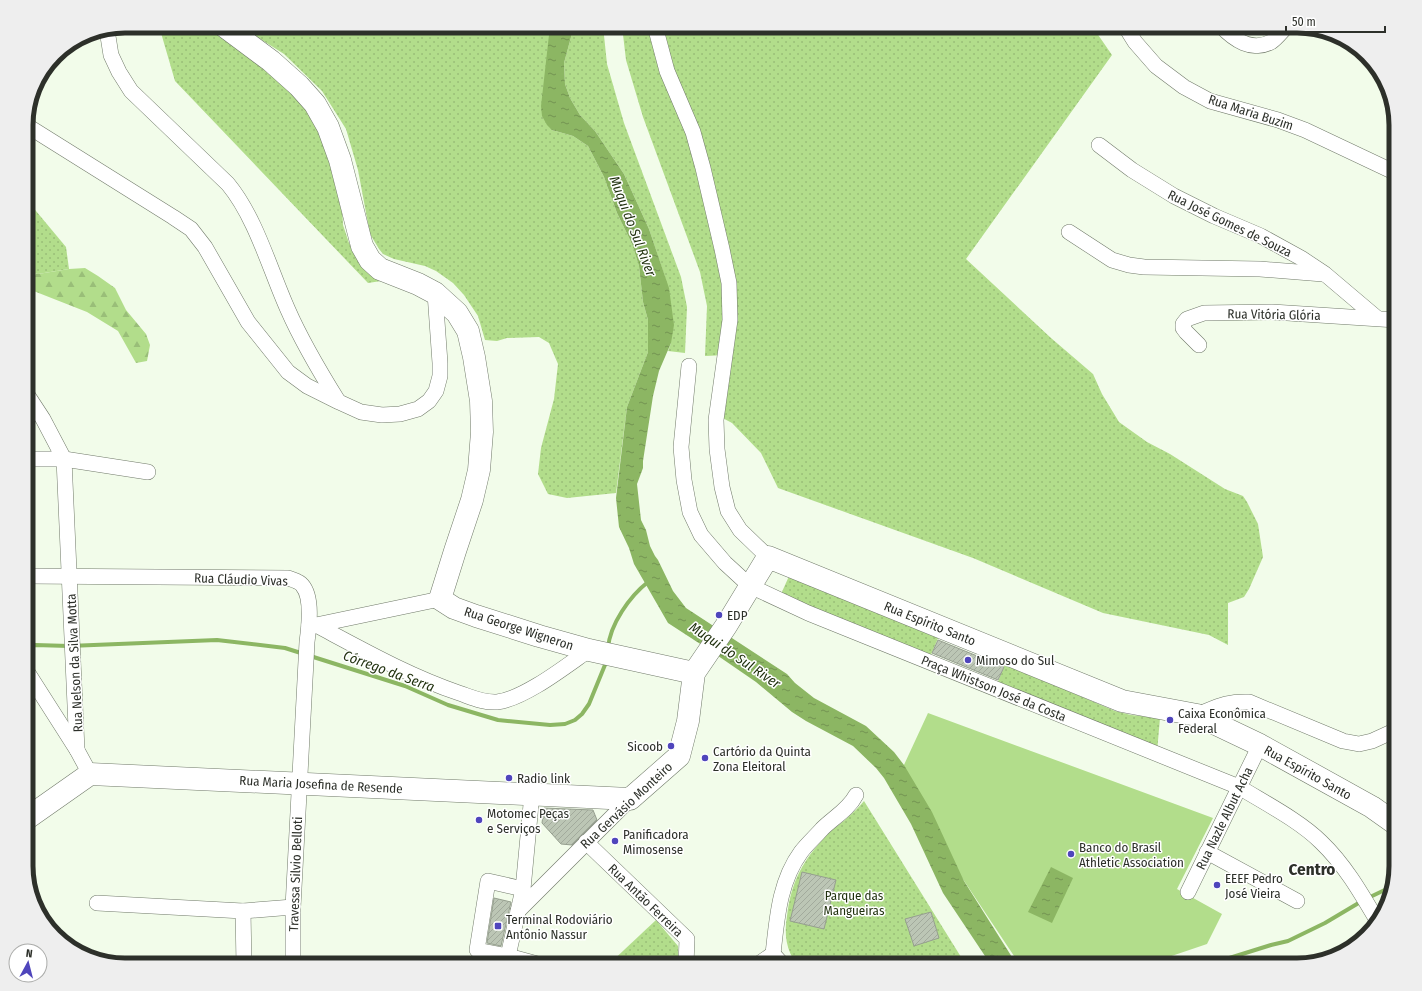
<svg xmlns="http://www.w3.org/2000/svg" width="1422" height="991" viewBox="0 0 1422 991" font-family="'Fira Sans Condensed',sans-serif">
<defs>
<pattern id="grass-dots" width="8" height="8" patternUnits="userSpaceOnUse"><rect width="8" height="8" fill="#b2dd8b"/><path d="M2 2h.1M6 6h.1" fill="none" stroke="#99be78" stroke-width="1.8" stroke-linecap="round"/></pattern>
<pattern id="forest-firs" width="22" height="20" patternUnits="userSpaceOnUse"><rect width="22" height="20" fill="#b2dd8b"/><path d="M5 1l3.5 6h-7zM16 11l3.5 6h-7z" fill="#99be78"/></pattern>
<pattern id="water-ripples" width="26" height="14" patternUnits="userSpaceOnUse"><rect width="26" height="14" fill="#8cb663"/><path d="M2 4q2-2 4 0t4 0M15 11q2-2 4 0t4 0" fill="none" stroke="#739452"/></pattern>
<pattern id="building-hatch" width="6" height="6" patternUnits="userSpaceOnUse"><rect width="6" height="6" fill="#bcc6b5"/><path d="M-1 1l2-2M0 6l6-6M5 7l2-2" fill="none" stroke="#a2aa9c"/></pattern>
</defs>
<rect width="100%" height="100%" fill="#f2fcea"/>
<g fill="url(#grass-dots)">
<polygon points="159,26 208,26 216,33 283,79 323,131 342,206 343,225 349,243 354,251 394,279 368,283 175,81"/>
<polygon points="240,26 550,26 552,130 573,136 588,146 604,177 617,213 632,244 639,266 643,302 648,320 648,352 627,407 616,493 567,498 548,494 538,474 541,448 554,399 558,364 549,343 539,337 507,338 497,341 485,340 478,316 464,295 453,283 436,271 425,266 394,259 383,254 379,249 370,234 358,170 346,129 322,91 284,54"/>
<polygon points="574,26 603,26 607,64 624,123 681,277 687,307 685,353 668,351 671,343 665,277 649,229 624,174 595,131 580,115 570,98 565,84 564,63"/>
<polygon points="622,26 1092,26 1112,55 966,259 1051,338 1093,374 1102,394 1119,422 1147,442 1170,454 1225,489 1243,496 1247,502 1258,524 1263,557 1249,589 1244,597 1228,603 1228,645 1209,635 1103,613 973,558 778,488 761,453 732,423 715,414 726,355 705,356 707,306 700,272 643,117 626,60"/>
<polygon points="26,199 66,247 69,269 38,274 26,271"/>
<polygon points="790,574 939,636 930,657 781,594"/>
<polygon points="1005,664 1115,711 1131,715 1160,718 1157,752 997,684"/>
<path d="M864 801 966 965H797C786 950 784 934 787 916 791 882 803 860 826 836 832 829 841 824 847 818 853 813 859 807 864 801Z"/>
<polygon points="656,920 678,946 678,959 676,965 608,965"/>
</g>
<polygon fill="url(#forest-firs)" points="85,268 98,276 115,288 126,310 146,334 150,345 147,361 136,363 118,331 87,312 26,288 26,271 38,274 69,269"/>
<polygon fill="#b2dd8b" points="928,713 1213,818 1177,889 1222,914 1207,944 1145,965 1020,965 897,780"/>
<g fill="url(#water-ripples)">
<polygon points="550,26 574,26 564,63 565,84 570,98 580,115 595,131 624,174 649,229 669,288 674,325 671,343 659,371 653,396 643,461 643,468 637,484 641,520 646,530 650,546 655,556 658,560 673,591 686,608 787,674 795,683 814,698 866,726 894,752 904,765 932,812 964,881 1017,965 991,965 943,893 911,824 884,778 876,768 853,746 806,721 792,712 756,682 708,649 668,623 634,564 629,548 619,527 616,498 627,407 648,352 648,320 643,302 639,266 632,244 617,213 604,177 588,146 573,136 552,130 547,125 542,116 541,106"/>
<polygon points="1051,867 1073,878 1052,923 1028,912"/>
</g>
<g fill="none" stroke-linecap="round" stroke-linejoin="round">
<g stroke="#8cb663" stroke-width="4">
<polyline points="26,646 35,645 69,646 217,640 285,648 405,686 448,705 498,720 550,725 565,724 575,720 582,714 589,704 607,660"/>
<path d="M608 648C610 624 630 596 648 582"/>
<polyline points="1368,898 1393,886"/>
<polyline points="1207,965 1271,945 1288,941 1325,923 1362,901"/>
</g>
</g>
<g fill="url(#building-hatch)" stroke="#969f8f">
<polygon points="938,640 1004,667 998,680 932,653"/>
<polygon points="544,808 593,810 597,820 572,845 561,844 542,823"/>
<polygon points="802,872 836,880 824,929 790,921"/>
<polygon points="494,898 511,902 501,946 487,943"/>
<polygon points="931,912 939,938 914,946 905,919"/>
</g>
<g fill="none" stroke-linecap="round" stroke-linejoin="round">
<g stroke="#717a6a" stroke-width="16">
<g id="street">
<polyline points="655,26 667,71 693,132 703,168 722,249 729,283 730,320 716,420 717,449 722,487 728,511 740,530 768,557"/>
<polyline points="1125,26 1135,42 1156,66 1184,87 1210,101 1278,120 1305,130 1396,173"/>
<path d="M1221 26C1234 40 1252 52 1271 42 1277 38 1282 31 1287 26"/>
<path d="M107 30 111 55 119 72 131 91 228 184C256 218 270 270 288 310 302 342 320 372 338 401"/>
<polyline points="26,125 173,217 191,229 205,247 248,322 288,372 307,386 339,402 361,412 382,415 400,414 418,409 429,401 436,391 440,376 440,363 435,293"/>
<polyline points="1099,145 1132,170 1174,196 1214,216 1261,236 1301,258 1325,274 1377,318"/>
<polyline points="1069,232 1112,260 1129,265 1144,267 1260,269 1323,274"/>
<polyline points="1199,345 1186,332 1183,328 1183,324 1187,319 1204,313 1272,312 1396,320"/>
<path d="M689 366 681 447 684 480 690 512 701 535 725 563 750 586 808 613 1239 787C1265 803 1300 821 1321 842 1345 865 1361 893 1378 922"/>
<polyline points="26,393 43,419 64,459 77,750"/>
<polyline points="26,459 64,459 148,472"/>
<path d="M26 576 288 578C293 580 299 581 302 585 313 597 309 627 307 642L293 907V965"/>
<path d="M309 625H316C363 650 409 676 459 693 471 697 483 703 497 702 524 699 566 666 589 650"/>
<polyline points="316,625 440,599"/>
<polyline points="26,670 77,750 90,774"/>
<path d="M1197 715C1217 707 1227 701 1249 702L1343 741 1359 744 1372 741 1396 730"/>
<polyline points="586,842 687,939 686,965"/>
<polyline points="1207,852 1297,901"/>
<polyline points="523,889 488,881 477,950 508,956 541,965"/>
<polyline points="1188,892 1260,745"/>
<polyline points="97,903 243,911 293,907"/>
<polyline points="243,911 244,965"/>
<polyline points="518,911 630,799"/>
<path d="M773 954C777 919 779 882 801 852 807 844 815 837 822 829 833 818 849 809 856 795"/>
<polyline points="506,965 523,889 532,794"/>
<polyline points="757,965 773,954 783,965"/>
</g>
</g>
<g stroke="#717a6a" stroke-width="23">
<g id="secondary">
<polyline points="224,26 271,61 299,86 315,104 328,127 340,160 362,246 370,260 380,269 418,284 435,293 457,313 468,331 474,357 481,401 482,432 479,470 472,500 455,551 440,599 454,608 476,616 539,636 589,650 694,673"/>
<polyline points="26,819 90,774 630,799 679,756 688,721 694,673 726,626 768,557 1122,701 1197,715 1260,745 1372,807 1396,824"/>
</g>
</g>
<use href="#street" stroke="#fff" stroke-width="15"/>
<use href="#secondary" stroke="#fff" stroke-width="22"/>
</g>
<g fill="#4f45bc" stroke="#fff" stroke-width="1.5">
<circle cx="719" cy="615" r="4"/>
<circle cx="968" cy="660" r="4"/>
<circle cx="1170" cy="720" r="4"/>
<circle cx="671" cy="746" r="4"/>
<circle cx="705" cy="758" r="4"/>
<circle cx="509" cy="778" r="4"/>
<circle cx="479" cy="820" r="4"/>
<circle cx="615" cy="841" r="4"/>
<circle cx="1071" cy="854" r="4"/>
<circle cx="1217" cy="885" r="4"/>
<rect x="494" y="922" width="8" height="8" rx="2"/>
</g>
<g text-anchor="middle" stroke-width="3" stroke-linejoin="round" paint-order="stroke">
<g font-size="13" fill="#2d302a" stroke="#fff">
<text transform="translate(1251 112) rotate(18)" y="5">Rua Maria Buzim</text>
<text transform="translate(1230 223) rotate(26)" y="5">Rua José Gomes de Souza</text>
<text transform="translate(1274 314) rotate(1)" y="5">Rua Vitória Glória</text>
<text transform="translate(241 579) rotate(2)" y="5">Rua Cláudio Vivas</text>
<text transform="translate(930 623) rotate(22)" y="5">Rua Espírito Santo</text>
<text transform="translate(519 628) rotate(18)" y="5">Rua George Wigneron</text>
<text transform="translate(74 663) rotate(-93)" y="5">Rua Nelson da Silva Motta</text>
<text transform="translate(994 688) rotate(22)" y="5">Praça Whistson José da Costa</text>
<text transform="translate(1308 772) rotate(29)" y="5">Rua Espírito Santo</text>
<text transform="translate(321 784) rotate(3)" y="5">Rua Maria Josefina de Resende</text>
<text transform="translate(626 805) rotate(-43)" y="5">Rua Gervásio Monteiro</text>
<text transform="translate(1224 818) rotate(-64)" y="5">Rua Nazle Albut Acha</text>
<text transform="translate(295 874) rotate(-88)" y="5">Travessa Silvio Belloti</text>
<text transform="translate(646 900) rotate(44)" y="5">Rua Antão Ferreira</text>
</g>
<g font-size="13" fill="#2d302a" stroke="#fff" text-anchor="start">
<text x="727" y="620">EDP</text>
<text x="976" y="665">Mimoso do Sul</text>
<text x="1178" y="718">Caixa Econômica<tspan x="1178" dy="15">Federal</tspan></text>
<text x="663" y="751" text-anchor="end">Sicoob</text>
<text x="713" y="756">Cartório da Quinta<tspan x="713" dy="15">Zona Eleitoral</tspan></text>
<text x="517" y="783">Radio link</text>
<text x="487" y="818">Motomec Peças<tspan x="487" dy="15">e Serviços</tspan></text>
<text x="623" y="839">Panificadora<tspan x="623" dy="15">Mimosense</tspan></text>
<text x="1079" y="852">Banco do Brasil<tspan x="1079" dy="15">Athletic Association</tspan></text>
<text x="1225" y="883">EEEF Pedro<tspan x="1225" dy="15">José Vieira</tspan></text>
<text x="506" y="924">Terminal Rodoviário<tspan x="506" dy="15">Antônio Nassur</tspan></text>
</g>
<g font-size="13" fill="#1f300d" stroke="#fff">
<text x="854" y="900">Parque das<tspan x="854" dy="15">Mangueiras</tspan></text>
</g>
<g font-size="14" font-style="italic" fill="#1f300d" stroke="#fff">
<text transform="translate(633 226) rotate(69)" y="5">Muqui do Sul River</text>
<text transform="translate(735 655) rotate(34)" y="5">Muqui do Sul River</text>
<text transform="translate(389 671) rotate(20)" y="5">Córrego da Serra</text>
</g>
<g font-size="17" font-weight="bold" fill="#2d302a" stroke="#fff">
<text x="1312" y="875">Centro</text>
</g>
</g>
<path d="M0 0H1422V991H0ZM125 33H1297A92 92 0 0 1 1389 125V866A92 92 0 0 1 1297 958H125A92 92 0 0 1 33 866V125A92 92 0 0 1 125 33Z" fill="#eee" fill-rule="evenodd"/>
<path fill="none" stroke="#2d302a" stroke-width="5" d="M125 33H1297A92 92 0 0 1 1389 125V866A92 92 0 0 1 1297 958H125A92 92 0 0 1 33 866V125A92 92 0 0 1 125 33Z"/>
<g transform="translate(28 963) rotate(7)"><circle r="19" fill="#ffffff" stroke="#abacaa"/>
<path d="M0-3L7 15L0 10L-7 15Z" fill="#4f45bc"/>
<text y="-6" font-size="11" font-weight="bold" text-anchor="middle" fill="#2d302a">N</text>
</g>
<path d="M1286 26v6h99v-6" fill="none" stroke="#2d302a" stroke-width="2"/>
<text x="1292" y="26" font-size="12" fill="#2d302a" stroke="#ffffff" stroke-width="3" paint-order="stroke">50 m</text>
</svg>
